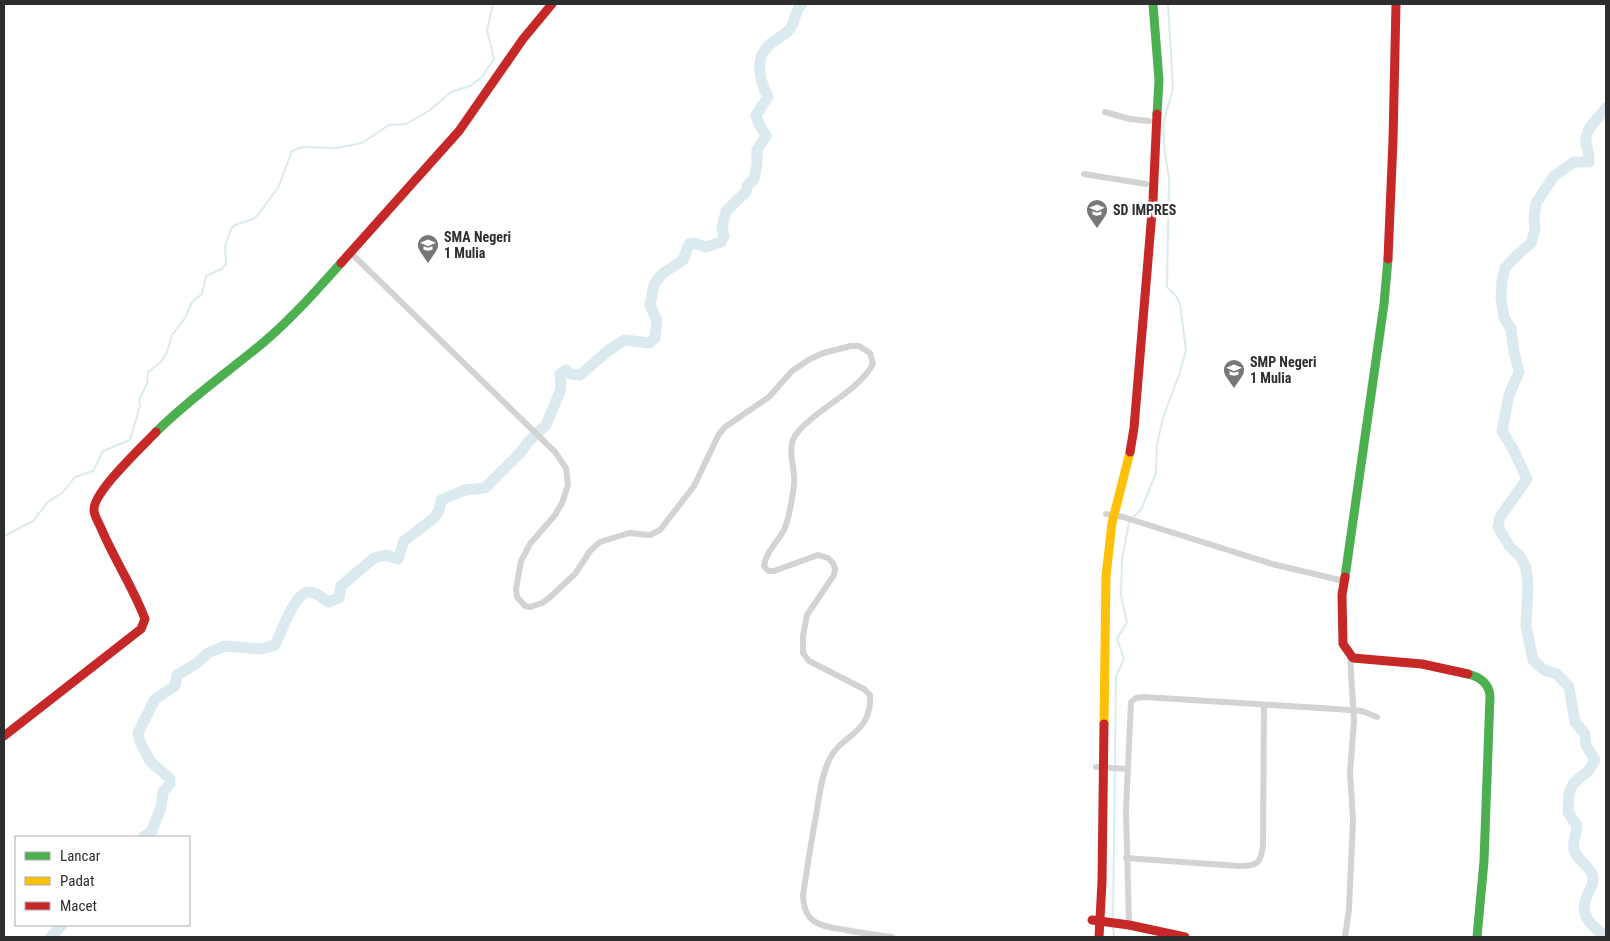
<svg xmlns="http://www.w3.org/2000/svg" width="1610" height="941" viewBox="0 0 1610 941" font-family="'Roboto Condensed',sans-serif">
<rect width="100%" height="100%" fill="#fff"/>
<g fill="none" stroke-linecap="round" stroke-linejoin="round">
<g stroke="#dbeaee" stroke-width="2">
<polyline points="1132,518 1141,510 1156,473 1157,444 1163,418 1179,375 1186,350 1180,304 1176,296 1167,287 1169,178 1165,154 1163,124 1173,89 1168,4"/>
<polyline points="4,536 33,521 48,502 63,492 75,477 93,471 103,451 130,440 140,406 139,400 147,384 148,372 161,362 167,352 172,335 185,318 192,302 202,294 206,276 222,269 226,264 225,246 231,229 235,225 253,219 258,215 279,186 292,151 303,147 337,148 362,143 389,125 406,124 430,110 451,92 470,86 481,78 494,59 487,30 493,4"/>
<polyline points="1113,920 1116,676 1124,659 1117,639 1127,622 1121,596 1122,560 1129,522"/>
<polyline points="1113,927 1114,937"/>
</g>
<g stroke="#dbeaee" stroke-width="11">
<path d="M1606 108C1599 118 1584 129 1586 142 1587 150 1590 154 1589 162H1574L1554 176 1536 203 1534 219 1535 230 1531 243 1515 257 1505 268 1502 281 1501 298 1504 318 1511 329 1514 352 1519 372 1509 395 1502 431 1513 449 1527 479 1500 517 1498 527 1510 547 1520 556 1526 568 1528 585 1526 626 1533 660 1544 670 1557 674 1569 687 1575 722 1585 734 1586 745 1595 760 1589 770 1573 784 1569 794 1568 812 1577 826C1577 833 1572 843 1574 849 1576 860 1589 865 1592 874 1595 884 1590 888 1587 896 1578 915 1592 926 1606 937"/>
<path d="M143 837 152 831 161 807 163 792 170 784V779L150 761 140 742 138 733 155 699 175 686 177 675 196 664 208 653 225 646 261 649 275 645C281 633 294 595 307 592 315 591 323 598 328 602L339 598 341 586 374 558 386 555 398 559 404 541 434 518 439 511 441 500 465 490 485 488 521 452 528 442 546 425 561 389 560 374 566 370 571 374 580 375 609 350 625 340 649 343 655 338 657 321 650 305 654 285 662 274 683 260 689 244 694 243 706 247 721 242 724 236 722 228 726 211 746 192 747 186 754 179 757 164V150L766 136 759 124 756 115 768 97C760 82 754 58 769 45 774 40 782 37 788 31 796 24 794 11 802 4"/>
<polyline points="51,937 62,925"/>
</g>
<g stroke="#d3d3d3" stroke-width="6">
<polyline points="1105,112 1130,119 1149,121"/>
<polyline points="1084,174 1146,184"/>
<path d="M350 252 555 452 566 468 568 485 562 503 555 515 530 544 521 561 516 589 517 597 525 606 530 607 542 603 549 598 575 574 590 551 600 542 629 533 650 535 660 530 694 486 719 434 725 427 769 397 792 371 810 359 823 353 851 346H859L870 353 873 364C856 394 818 407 797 433 785 447 796 468 794 485 792 499 790 517 784 530 778 542 766 551 764 566L768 571H774L818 555 828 558 833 563 835 569 834 575 807 615 803 636V653L809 661 864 689 870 695C872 735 841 734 829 760 821 777 819 798 816 816 811 842 807 869 803 895 804 925 821 926 846 930 861 933 877 935 892 937"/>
<polyline points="1106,514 1123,517 1272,564 1344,581"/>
<polyline points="1096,767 1128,769"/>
<path d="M1126 858 1239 866C1258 866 1261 863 1263 845L1264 705"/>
<polyline points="1129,925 1126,810 1131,702 1136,698 1144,697 1336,709 1362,711 1377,717"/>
<polyline points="1345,937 1349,909 1353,819 1350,773 1354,721 1350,656"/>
</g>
<g stroke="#4caf50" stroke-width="9">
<polyline points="1153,4 1159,80 1157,114"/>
<path d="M156 432C189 399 228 372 264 342 292 318 317 290 341 263"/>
<polyline points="1345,577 1384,304 1388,259"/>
<path d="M1468 674C1480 677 1489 684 1490 696L1484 861 1477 937"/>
</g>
<polyline stroke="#ffc107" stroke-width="9" points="1104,724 1106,576 1112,523 1130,452"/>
<g stroke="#c62828" stroke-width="9">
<polyline points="1388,259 1393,140 1396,4"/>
<polyline points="341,263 459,131 523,39 552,4"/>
<polyline points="1130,452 1134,428 1153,200 1157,114"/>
<polyline points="1345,577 1342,595 1343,644 1353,658 1422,664 1468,674"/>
<path d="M4 736 141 629 145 619C133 587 114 559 101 528 99 523 94 516 94 510 93 492 143 446 156 432"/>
<polyline points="1092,920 1129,925 1185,937"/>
<polyline points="1099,937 1102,882 1104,724"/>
</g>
</g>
<defs>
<g id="school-pin" transform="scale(1.125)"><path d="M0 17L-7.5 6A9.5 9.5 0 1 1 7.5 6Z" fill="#777" stroke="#fff"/><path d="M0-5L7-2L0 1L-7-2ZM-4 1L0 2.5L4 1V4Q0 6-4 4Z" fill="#fff"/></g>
</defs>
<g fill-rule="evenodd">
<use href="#school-pin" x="1097" y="210"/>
<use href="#school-pin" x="428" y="245"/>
<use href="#school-pin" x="1234" y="370"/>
</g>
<g text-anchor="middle" stroke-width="5" stroke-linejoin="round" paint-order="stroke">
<g font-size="14" font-weight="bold" fill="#2e2e2e" stroke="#fff" text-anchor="start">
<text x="1113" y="215">SD IMPRES</text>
<text x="444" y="242">SMA Negeri<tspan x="444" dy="16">1 Mulia</tspan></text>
<text x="1250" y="367">SMP Negeri<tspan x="1250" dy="16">1 Mulia</tspan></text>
</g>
</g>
<rect width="1610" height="941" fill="none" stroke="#2e2e2e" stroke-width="10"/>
<rect x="15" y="836" width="175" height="90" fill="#ffffff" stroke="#ababab"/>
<rect x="25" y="852" width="25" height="8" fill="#4caf50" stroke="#ababab"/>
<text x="60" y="861" font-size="15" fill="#2e2e2e">Lancar</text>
<rect x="25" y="877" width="25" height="8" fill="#ffc107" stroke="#ababab"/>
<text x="60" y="886" font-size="15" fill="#2e2e2e">Padat</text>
<rect x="25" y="902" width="25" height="8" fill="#c62828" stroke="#ababab"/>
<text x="60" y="911" font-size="15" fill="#2e2e2e">Macet</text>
</svg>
